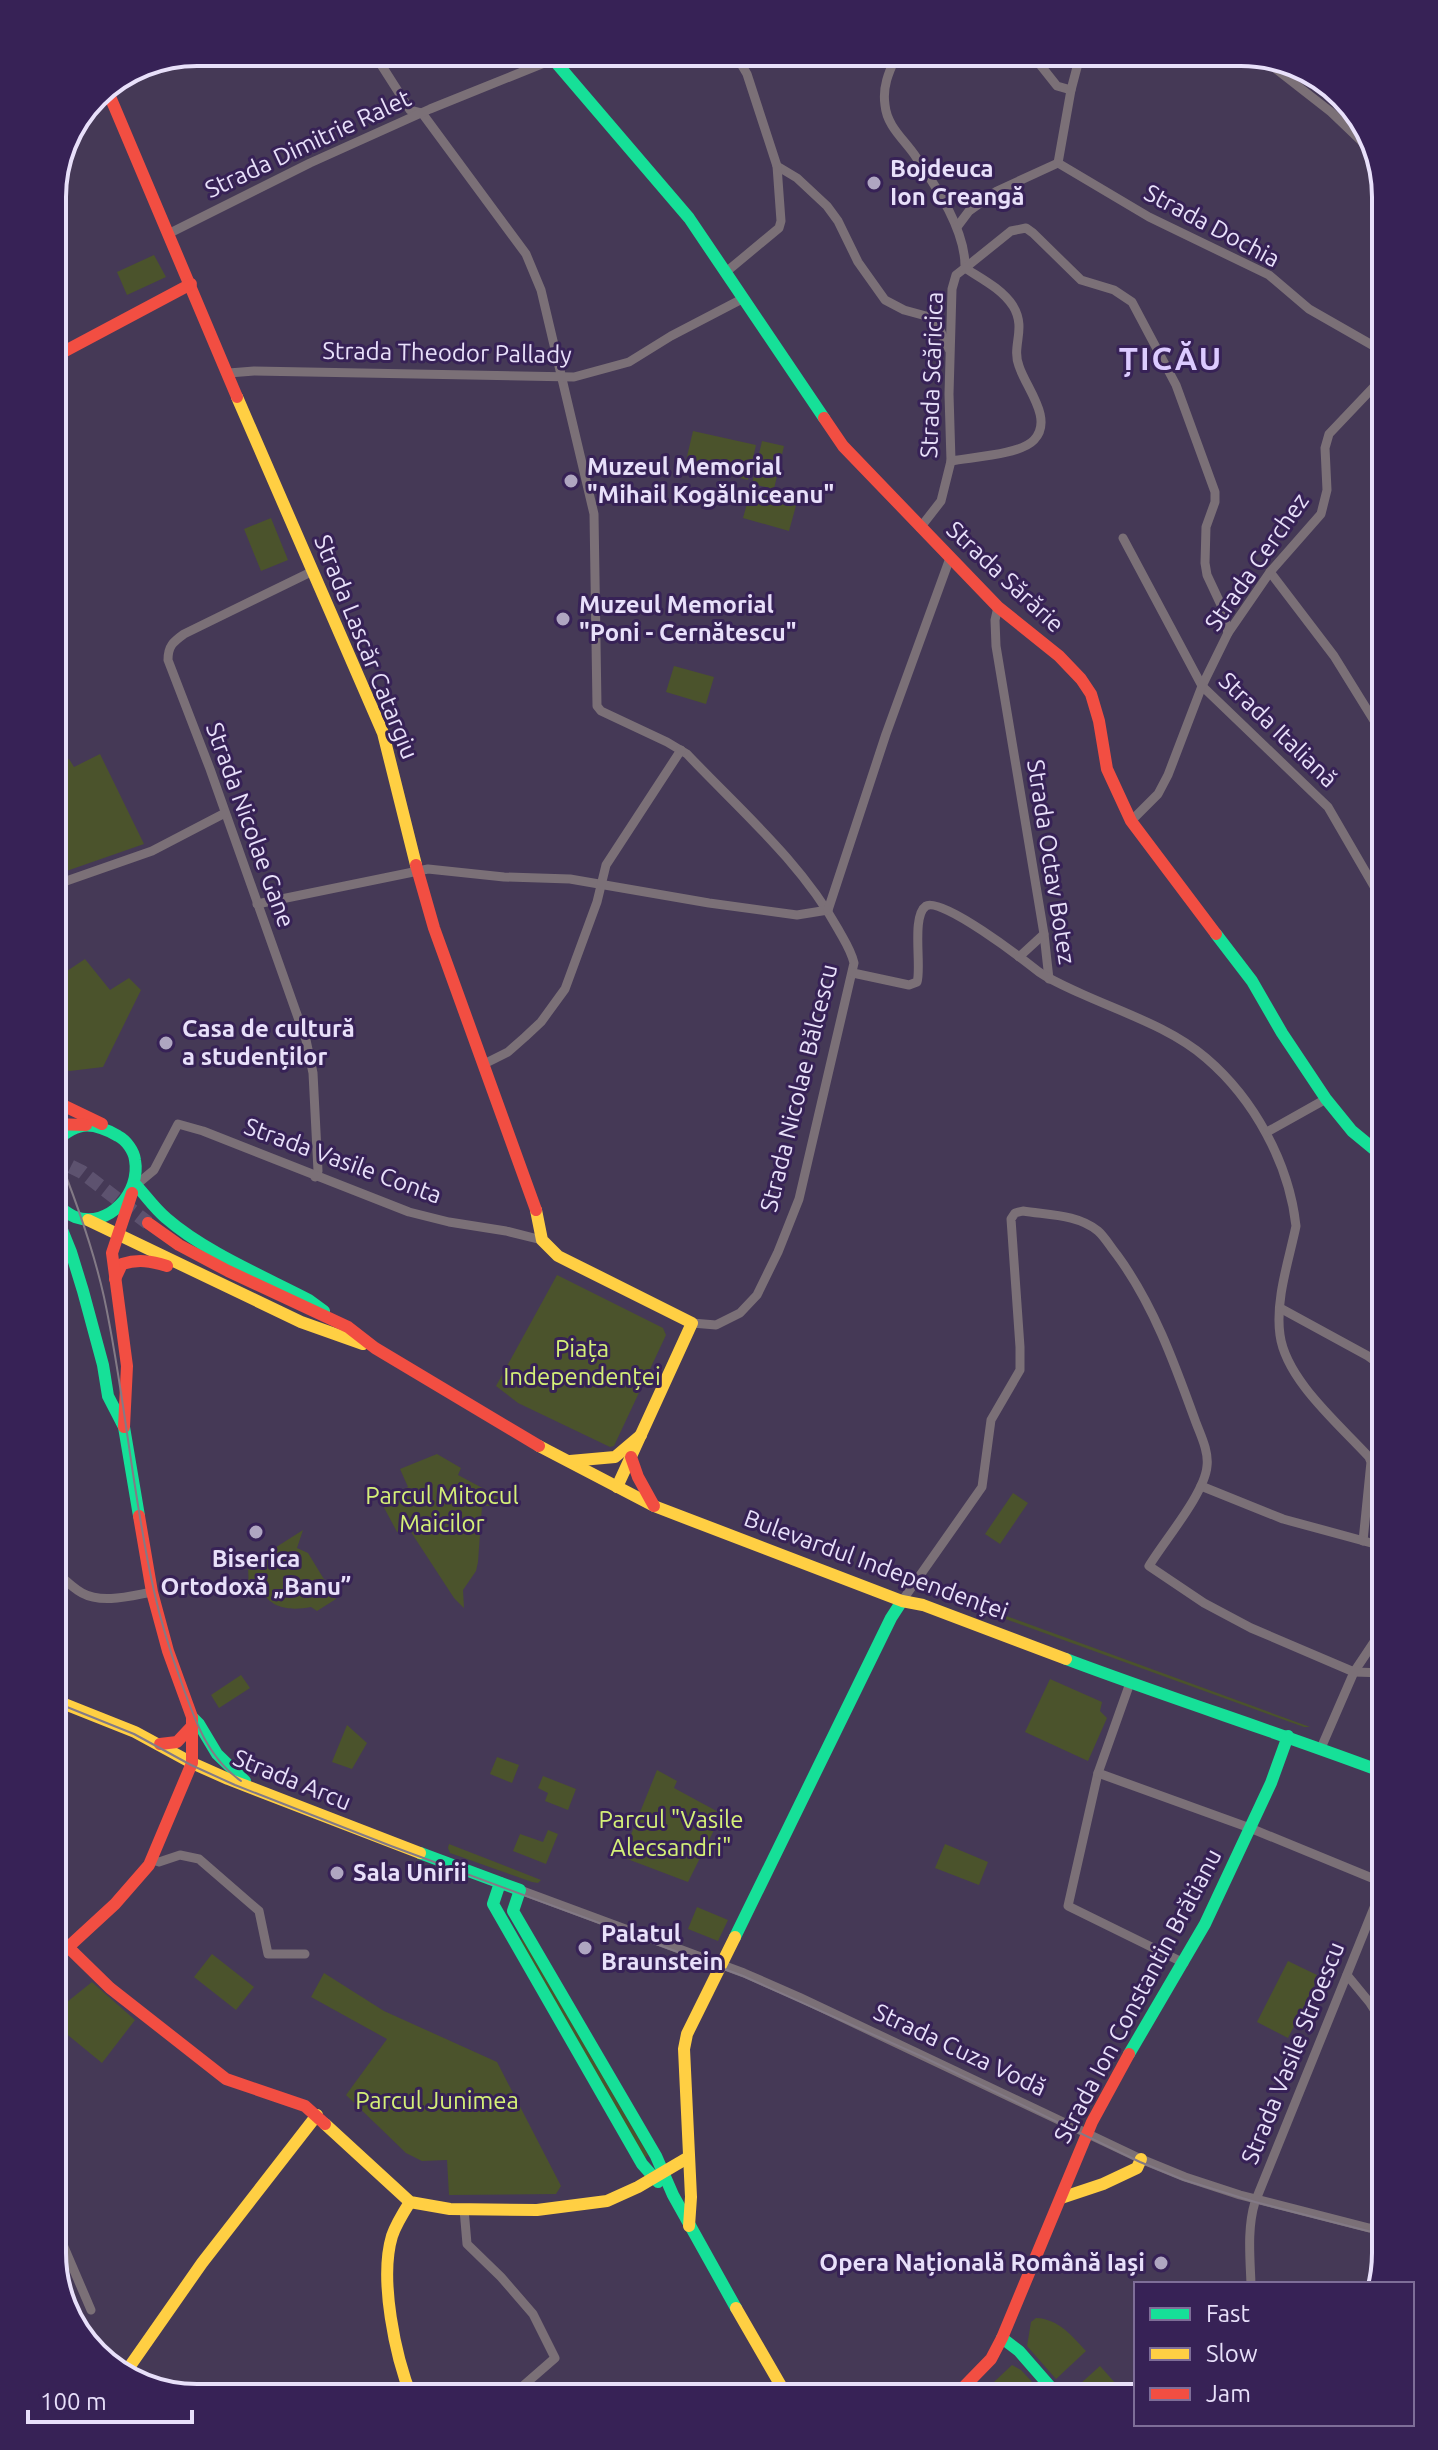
<svg xmlns="http://www.w3.org/2000/svg" width="1438" height="2450" viewBox="0 0 1438 2450" font-family="Ubuntu,sans-serif">
<rect width="100%" height="100%" fill="#453956"/>
<g fill="#4b532c">
<polygon points="154,255 166,277 127,295 117,272"/>
<polygon points="693,431 756,445 748,480 685,465"/>
<polygon points="762,441 784,446 774,489 752,484"/>
<polygon points="751,489 797,502 789,531 743,518"/>
<polygon points="271,518 288,560 261,571 244,529"/>
<polygon points="674,666 714,677 706,704 666,692"/>
<polygon points="100,754 144,844 55,875 52,768 69,759 74,767"/>
<polygon points="85,959 110,990 129,978 141,990 103,1067 70,1071 52,1068 52,981"/>
<polygon points="52,1253 66,1304 58,1307 62,1314 59,1317 61,1337 52,1335"/>
<polygon points="557,1275 663,1328 666,1335 614,1446 610,1447 518,1403 496,1386"/>
<polygon points="437,1454 461,1468 458,1475 516,1506 482,1506 478,1562 476,1571 463,1590 464,1608 454,1598 409,1529 397,1532 380,1500 408,1487 400,1469"/>
<polygon points="1013,1493 1028,1503 1000,1544 985,1534"/>
<path d="M303 1530 297 1548 308 1553 336 1599 317 1611 311 1607C290 1611 269 1609 260 1587L249 1592 248 1565Z"/>
<polygon points="998,1613 1310,1727 1304,1727 997,1616"/>
<polygon points="241,1675 250,1688 219,1708 211,1695"/>
<polygon points="1050,1679 1102,1702 1100,1711 1107,1718 1088,1761 1025,1732"/>
<polygon points="347,1725 367,1743 352,1769 332,1762"/>
<polygon points="497,1757 519,1765 512,1783 490,1774"/>
<polygon points="657,1770 677,1781 674,1788 722,1814 688,1882 622,1857"/>
<polygon points="543,1776 576,1789 568,1810 545,1801 548,1793 538,1788"/>
<polygon points="548,1830 558,1834 546,1864 513,1851 520,1834 543,1842"/>
<polygon points="449,1844 541,1880 538,1883 532,1882 450,1853 448,1848"/>
<polygon points="945,1844 988,1862 979,1885 935,1868"/>
<polygon points="697,1907 728,1920 718,1941 688,1929"/>
<polygon points="523,1939 648,2155 645,2158 519,1941"/>
<polygon points="212,1954 254,1987 236,2010 194,1977"/>
<polygon points="1288,1961 1319,1976 1288,2038 1257,2022"/>
<polygon points="324,1973 384,2011 497,2062 561,2186 556,2194 449,2195 447,2160 422,2161 406,2153 346,2095 387,2039 311,1997"/>
<polygon points="92,1982 135,2020 102,2063 52,2022 52,2014"/>
<path d="M1036 2318C1059 2319 1072 2336 1086 2351L1056 2379 1027 2346 1031 2322Z"/>
<polygon points="1012,2365 1021,2370 1047,2398 977,2398"/>
<polygon points="1100,2366 1117,2385 1122,2398 1073,2398 1069,2394"/>
</g>
<g fill="none" stroke-linecap="round" stroke-linejoin="round">
<polyline stroke="#5d526f" stroke-width="14" stroke-dasharray="14 7" stroke-linecap="butt" points="52,1157 82,1172 148,1223"/>
<g stroke="#7b7077" stroke-width="9">
<path d="M373 52 410 110 422 113 526 254 541 290 594 514 597 706 601 711 667 742 687 754C739 809 801 862 838 929 844 940 851 950 854 963L799 1199 778 1252 757 1295 740 1313 716 1325 692 1323"/>
<path d="M898 52C890 70 882 85 885 105 887 127 905 140 916 157 937 188 966 231 965 268L956 275 952 289 949 394 951 461 941 501 920 528"/>
<polyline points="1030,52 1057,86 1071,90"/>
<polyline points="1258,55 1331,112 1377,156"/>
<polyline points="1058,163 1149,217 1269,275 1309,309 1386,353"/>
<polyline points="1058,163 1071,90 1081,52"/>
<polyline points="777,166 797,178 827,206 838,221 858,262 885,300 904,310 926,316 938,326 949,349"/>
<polyline points="957,227 969,211 997,191 1058,163"/>
<polyline points="170,233 310,163 430,109 554,59"/>
<polyline points="726,272 779,228 781,221 777,166 747,74 734,52"/>
<polyline points="229,373 254,371 574,377 629,362 671,336 742,299"/>
<path d="M951 461C971 457 1020 455 1034 440 1054 419 1026 388 1019 366 1011 346 1027 329 1013 306 1002 289 982 279 965 268L1011 231 1026 228 1033 233 1081 280 1114 290 1132 302 1176 385 1215 492V502L1206 527 1205 563 1207 575 1222 607 1228 633"/>
<polyline points="1123,538 1202,686 1328,807 1386,907"/>
<path d="M313 571 184 634C173 642 168 646 168 660L210 769 306 1040 313 1073 318 1171 315 1177"/>
<polyline points="1270,572 1334,656 1386,740"/>
<polyline points="998,607 995,620 996,646 1044,934 1049,979"/>
<polyline points="1131,821 1158,794 1168,775 1202,686 1228,633 1270,572 1321,514 1327,490 1325,448 1329,434 1386,374"/>
<polyline points="52,886 152,851 225,813"/>
<polyline points="257,904 428,869 504,877 570,879 709,903 797,915 828,910"/>
<polyline points="828,910 886,734 950,558"/>
<polyline points="1019,957 1044,934"/>
<path d="M853 973 909 985 917 982C922 968 911 916 926 906 941 896 1024 960 1039 972 1052 981 1067 987 1082 994 1124 1013 1171 1028 1206 1058 1254 1099 1289 1163 1296 1226 1289 1260 1275 1300 1280 1335 1286 1380 1340 1425 1369 1457L1371 1462 1363 1541"/>
<polyline points="484,1064 508,1052 525,1037 541,1022 565,989 597,902 606,865 681,750"/>
<polyline points="1267,1132 1326,1099"/>
<polyline points="136,1185 154,1170 178,1124 203,1131 409,1212 449,1222 506,1231 542,1240"/>
<polyline points="1280,1308 1368,1356 1386,1369"/>
<polyline points="1201,1486 1283,1519 1386,1547"/>
<path d="M52 1568C61 1576 71 1587 82 1593 102 1604 130 1596 152 1592"/>
<path d="M902 1601 982 1487 991 1420 1020 1370V1347L1011 1219 1015 1213 1023 1211C1047 1215 1078 1214 1098 1231 1105 1237 1111 1248 1117 1255 1153 1304 1174 1362 1195 1420 1200 1434 1209 1451 1207 1466 1205 1493 1164 1541 1149 1566L1204 1603 1251 1628 1354 1672 1386 1673"/>
<polyline points="1130,1683 1098,1773 1068,1906 1184,1963"/>
<polyline points="1321,1748 1354,1672 1386,1624"/>
<polyline points="1098,1773 1250,1828 1384,1883"/>
<polyline points="152,1860 159,1862 180,1855 199,1859 259,1911 268,1954 305,1954"/>
<polyline points="520,1890 744,1973 799,1997 1141,2159 1185,2177 1240,2195 1369,2228 1386,2230"/>
<polyline points="52,1940 69,1948"/>
<polyline points="1347,1975 1370,2003 1386,2028"/>
<polyline points="464,2209 467,2244 501,2277 533,2314 555,2358 509,2398"/>
<polyline points="52,2219 91,2310"/>
<path d="M1251 2284C1250 2257 1247 2228 1255 2202L1386 1878"/>
</g>
<g stroke="#16e098" stroke-width="12">
<polyline points="547,52 689,218 824,418"/>
<polyline points="1216,934 1252,981 1282,1033 1326,1099 1352,1131 1386,1159"/>
<path d="M52 1145C75 1122 90 1120 118 1136 126 1140 134 1151 135 1160 141 1192 109 1229 75 1217 68 1214 61 1208 54 1204"/>
<path d="M136 1185C146 1196 155 1209 166 1218 205 1252 263 1276 309 1300L324 1311"/>
<polyline points="52,1205 71,1252 83,1291 103,1365 108,1396 124,1427 139,1516"/>
<path d="M1066 1659C1172 1699 1280 1733 1386 1773"/>
<polyline points="192,1717 199,1724 217,1754 245,1781"/>
<polyline points="420,1853 520,1890 513,1911 656,2156 673,2195 736,2308"/>
<polyline points="500,1883 493,1904 642,2164 658,2182"/>
<polyline points="735,1937 891,1618 902,1601"/>
<polyline points="1129,2054 1205,1924 1271,1783 1288,1736"/>
<polyline points="1002,2338 1019,2351 1060,2398"/>
</g>
<g stroke="#ffcf43" stroke-width="12">
<polyline points="237,397 383,733 416,865"/>
<polyline points="536,1210 542,1240 558,1256 692,1323 617,1487"/>
<polyline points="88,1220 301,1322 363,1344"/>
<polyline points="539,1446 654,1506 902,1601 923,1605 1066,1659"/>
<polyline points="570,1461 615,1457 641,1435"/>
<polyline points="52,1699 135,1732 192,1763 228,1779 420,1853"/>
<polyline points="325,2124 410,2202 450,2209 537,2210 607,2201 638,2187 689,2157"/>
<polyline points="1061,2198 1103,2184 1137,2168 1141,2159"/>
<path d="M410 2202C403 2213 396 2224 392 2236 379 2279 395 2356 412 2398"/>
<polyline points="689,2226 691,2197 684,2049 687,2034 735,1937"/>
<polyline points="736,2308 788,2398"/>
<polyline points="123,2376 202,2263 317,2115"/>
</g>
<g stroke="#f24e42" stroke-width="12">
<polyline points="106,87 237,397"/>
<polyline points="52,358 191,284"/>
<polyline points="824,418 843,446 998,607 1059,656 1081,679 1091,694 1099,721 1107,769 1131,821 1216,934"/>
<polyline points="416,865 434,928 536,1210"/>
<polyline points="52,1100 102,1124"/>
<polyline points="52,1124 86,1125"/>
<polyline points="148,1223 179,1245 228,1271 348,1327 375,1348 539,1446"/>
<path d="M115 1279 122 1264C138 1259 151 1261 167 1266"/>
<polyline points="124,1427 127,1366 112,1253 132,1193"/>
<polyline points="631,1457 638,1477 654,1506"/>
<polyline points="160,1744 177,1742 192,1726"/>
<polyline points="69,1948 110,1988 226,2079 305,2106 325,2124"/>
<polyline points="52,1962 115,1904 149,1865 192,1763 192,1717 168,1651 152,1592 139,1516"/>
<polyline points="953,2398 991,2359 1002,2338 1092,2122 1129,2054"/>
</g>
<g stroke="#837a86" stroke-width="2">
<path d="M52 1141C73 1192 92 1243 104 1297 125 1394 132 1494 154 1591 161 1623 171 1654 182 1684 195 1721 208 1758 241 1781"/>
<polyline points="52,1701 134,1734 191,1765 235,1785 391,1846 743,1976 923,2057 1140,2162 1184,2180 1255,2202 1368,2231 1386,2233"/>
</g>
</g>
<g fill="#afa6c1" stroke="#372256" stroke-width="3">
<circle cx="874" cy="183" r="8"/>
<circle cx="571" cy="481" r="8"/>
<circle cx="563" cy="619" r="8"/>
<circle cx="166" cy="1043" r="8"/>
<circle cx="256" cy="1532" r="8"/>
<circle cx="337" cy="1873" r="8"/>
<circle cx="585" cy="1948" r="8"/>
<circle cx="1161" cy="2263" r="8"/>
</g>
<g text-anchor="middle" stroke-width="6" stroke-linejoin="round" paint-order="stroke">
<g font-size="24" fill="#e8e0fa" stroke="#372256">
<text transform="translate(308 144) rotate(-25)" y="8">Strada Dimitrie Ralet</text>
<text transform="translate(1212 226) rotate(28)" y="8">Strada Dochia</text>
<text transform="translate(447 353) rotate(1)" y="8">Strada Theodor Pallady</text>
<text transform="translate(932 375) rotate(-88)" y="8">Strada Scăricica</text>
<text transform="translate(1257 562) rotate(-55)" y="8">Strada Cerchez</text>
<text transform="translate(1005 577) rotate(43)" y="8">Strada Sărărie</text>
<text transform="translate(366 647) rotate(68)" y="8">Strada Lascăr Catargiu</text>
<text transform="translate(1278 730) rotate(44)" y="8">Strada Italiană</text>
<text transform="translate(250 825) rotate(70)" y="8">Strada Nicolae Gane</text>
<text transform="translate(1051 862) rotate(81)" y="8">Strada Octav Botez</text>
<text transform="translate(799 1088) rotate(-76)" y="8">Strada Nicolae Bălcescu</text>
<text transform="translate(343 1161) rotate(20)" y="8">Strada Vasile Conta</text>
<text transform="translate(876 1565) rotate(20)" y="8">Bulevardul Independenței</text>
<text transform="translate(292 1780) rotate(22)" y="8">Strada Arcu</text>
<text transform="translate(1138 1996) rotate(-62)" y="8">Strada Ion Constantin Brătianu</text>
<text transform="translate(960 2050) rotate(25)" y="8">Strada Cuza Vodă</text>
<text transform="translate(1293 2053) rotate(-68)" y="8">Strada Vasile Stroescu</text>
</g>
<g font-size="24" font-weight="bold" fill="#e8e0fa" stroke="#372256" text-anchor="start">
<text x="890" y="177">Bojdeuca<tspan x="890" dy="28">Ion Creangă</tspan></text>
<text x="587" y="475">Muzeul Memorial<tspan x="587" dy="28">"Mihail Kogălniceanu"</tspan></text>
<text x="579" y="613">Muzeul Memorial<tspan x="579" dy="28">"Poni - Cernătescu"</tspan></text>
<text x="182" y="1037">Casa de cultură<tspan x="182" dy="28">a studenților</tspan></text>
<text x="256" y="1567" text-anchor="middle">Biserica<tspan x="256" dy="28">Ortodoxă „Banu”</tspan></text>
<text x="353" y="1881">Sala Unirii</text>
<text x="601" y="1942">Palatul<tspan x="601" dy="28">Braunstein</tspan></text>
<text x="1145" y="2271" text-anchor="end">Opera Națională Română Iași</text>
</g>
<g font-size="24" fill="#d5f078" stroke="#372256">
<text x="582" y="1357">Piața<tspan x="582" dy="28">Independenței</tspan></text>
<text x="442" y="1504">Parcul Mitocul<tspan x="442" dy="28">Maicilor</tspan></text>
<text x="671" y="1828">Parcul "Vasile<tspan x="671" dy="28">Alecsandri"</tspan></text>
<text x="437" y="2109">Parcul Junimea</text>
</g>
<g font-size="32" font-weight="bold" letter-spacing="2" fill="#dccbff" stroke="#372256">
<text x="1171" y="370">ȚICĂU</text>
</g>
</g>
<path d="M0 0H1438V2450H0ZM197 66H1241A131 131 0 0 1 1372 197V2253A131 131 0 0 1 1241 2384H197A131 131 0 0 1 66 2253V197A131 131 0 0 1 197 66Z" fill="#372256" fill-rule="evenodd"/>
<path fill="none" stroke="#e8e0fa" stroke-width="4" d="M197 66H1241A131 131 0 0 1 1372 197V2253A131 131 0 0 1 1241 2384H197A131 131 0 0 1 66 2253V197A131 131 0 0 1 197 66Z"/>
<rect x="1134" y="2282" width="280" height="144" fill="#372256" stroke="#7e6e98" stroke-width="2"/>
<rect x="1150" y="2308" width="40" height="12" fill="#16e098" stroke="#7e6e98" stroke-width="2"/>
<text x="1206" y="2322" font-size="24" fill="#e8e0fa">Fast</text>
<rect x="1150" y="2348" width="40" height="12" fill="#ffcf43" stroke="#7e6e98" stroke-width="2"/>
<text x="1206" y="2362" font-size="24" fill="#e8e0fa">Slow</text>
<rect x="1150" y="2388" width="40" height="12" fill="#f24e42" stroke="#7e6e98" stroke-width="2"/>
<text x="1206" y="2402" font-size="24" fill="#e8e0fa">Jam</text>
<path d="M28 2410v12h164v-12" fill="none" stroke="#e8e0fa" stroke-width="4"/>
<text x="40" y="2410" font-size="24" fill="#e8e0fa" stroke="#372256" stroke-width="6" paint-order="stroke">100 m</text>
</svg>
